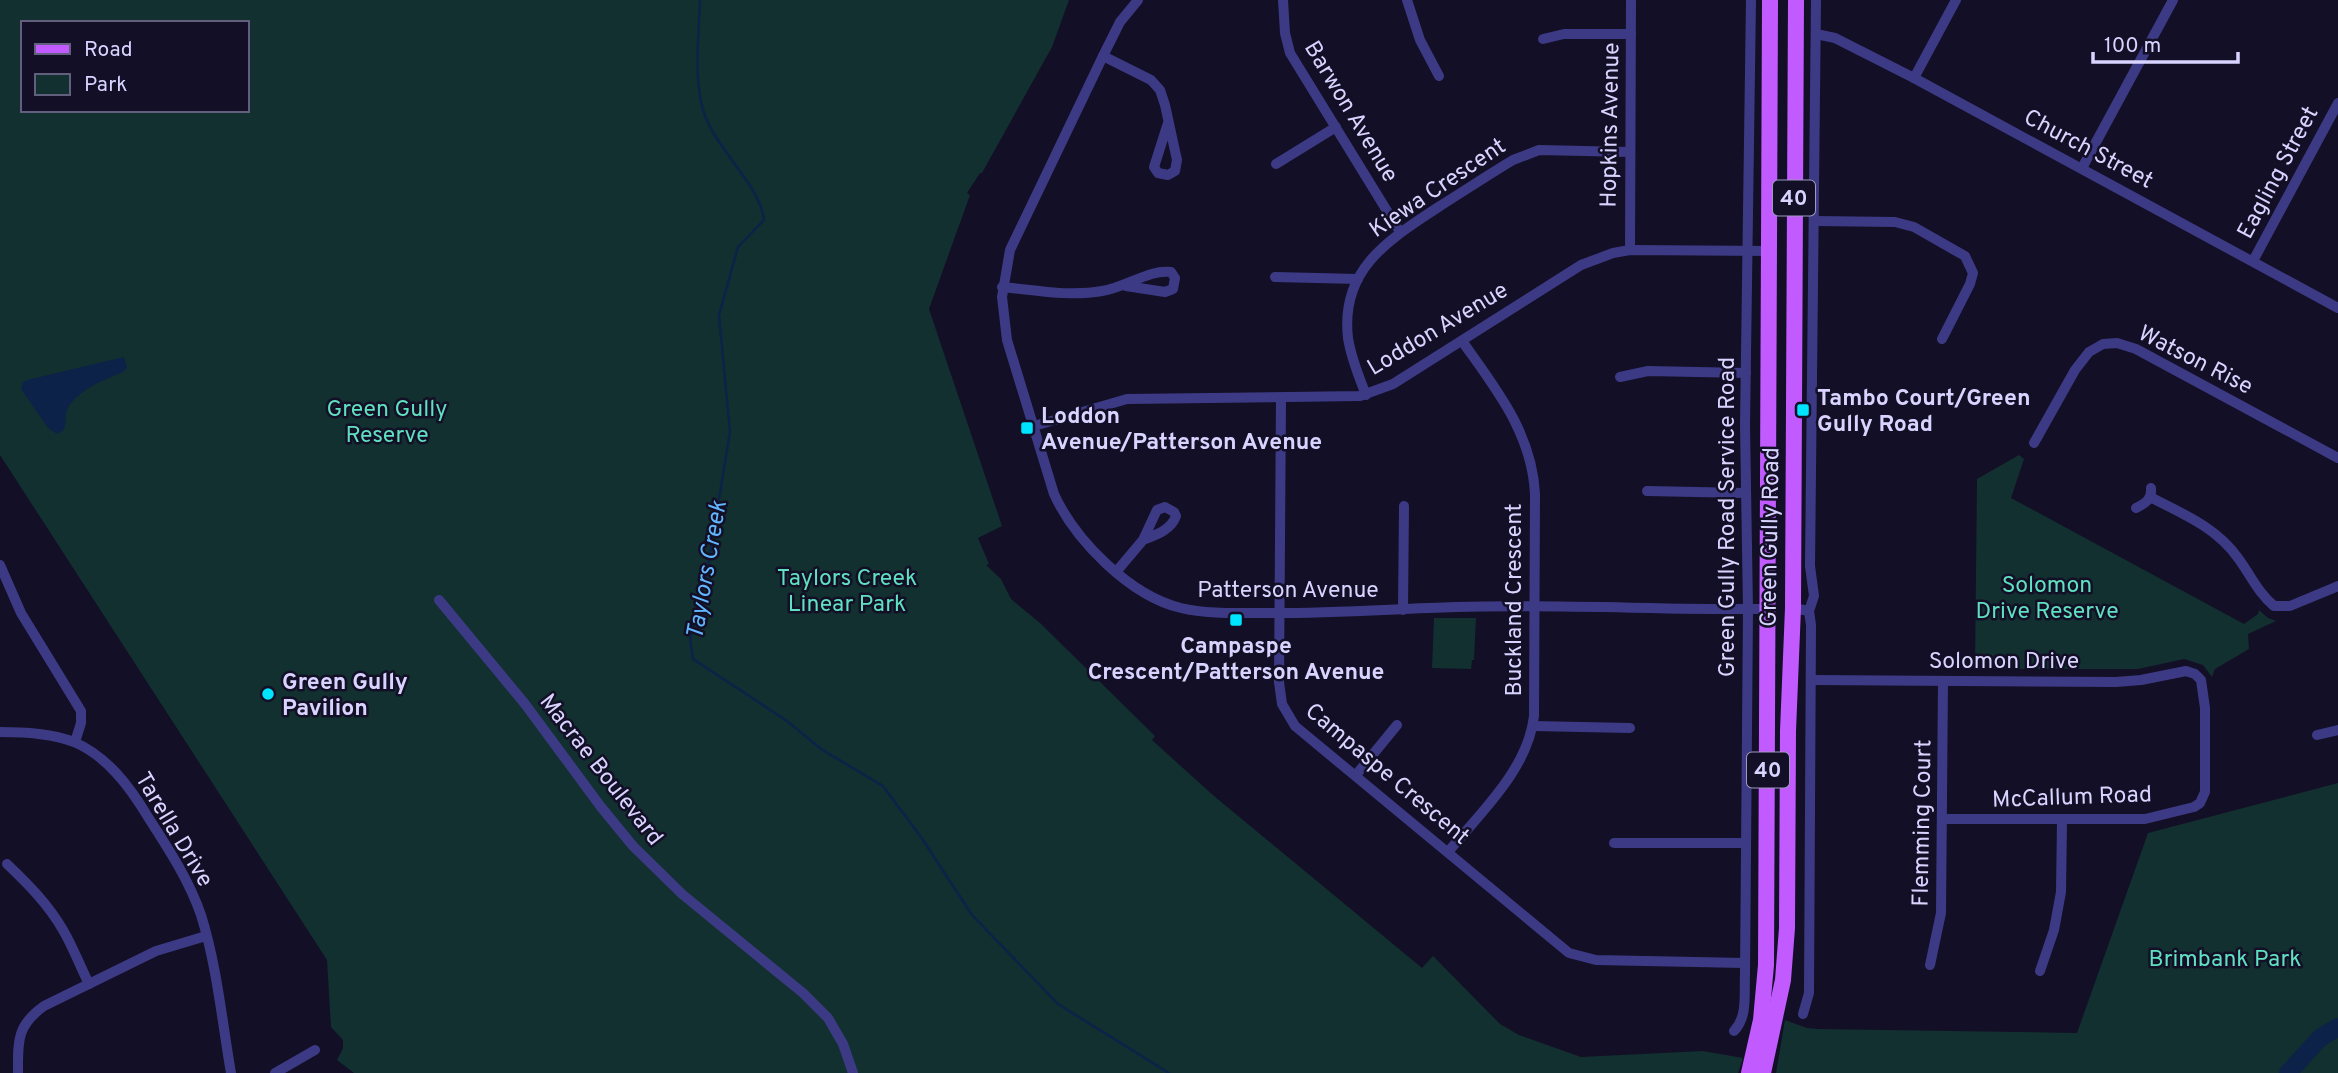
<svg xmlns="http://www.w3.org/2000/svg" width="2338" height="1073" viewBox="0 0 2338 1073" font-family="Overpass,sans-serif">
<rect width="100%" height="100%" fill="#130f26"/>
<g fill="#12302f" fill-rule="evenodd">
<path d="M0 0H1069L1052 47 982 173H980L967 193 970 195 929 309 1002 526 978 538 989 564 986 565 1001 579 1011 599 1040 623 1155 736 1152 740 1214 796 1422 968 1433 956 1500 1024 1519 1035 1581 1057 1703 1051 1743 1058 1738 1073H354L337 1060 343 1048V1040L331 1027 327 960 0 455ZM23 23H247V110H23Z"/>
<polygon points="2019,455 2024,459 2011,498 2244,624 2258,614 2259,610 2268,618 2276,621 2248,634 2249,649 2215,669 2212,677 2203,665 2184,659 2138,669 1975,669 1977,479"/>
<polygon points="1434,618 1476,618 1474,660 1472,660 1471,669 1432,668"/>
<polygon points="2338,783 2338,1073 1776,1073 1785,1020 1807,1028 1818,1029 2077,1033 2148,833"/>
</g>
<path fill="#0c2248" d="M124 357 127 368 123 372C104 380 82 388 69 406 62 416 71 429 57 434L48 428 21 389 23 382 27 380Z"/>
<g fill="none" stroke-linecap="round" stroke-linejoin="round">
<path stroke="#0c2248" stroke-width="2.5" d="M700 0C699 37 693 77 704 113 716 149 760 185 764 220L738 247 719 315 730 432 707 572 690 640 693 659 787 721 821 749 883 786 921 837 972 915 1058 1004 1169 1073"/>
<polyline stroke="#0c2248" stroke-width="18" points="2288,1073 2320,1038 2338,1027"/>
<g stroke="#3d3a85" stroke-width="10">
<path d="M1138 0 1120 22 1103 56 1010 250 1002 297 1007 340 1054 494C1075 540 1130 596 1181 608 1206 614 1234 613 1260 613 1325 614 1390 609 1456 607 1560 604 1665 610 1769 609"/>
<polyline points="1283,0 1285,33 1290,53 1400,232"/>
<polyline points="1407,0 1420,40 1439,76"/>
<polyline points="1816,34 1835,38 1914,78 2338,308"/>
<polyline points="1543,39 1564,34 1631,34"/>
<polyline points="1103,56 1151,80 1160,90 1165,105 1177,160 1175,171 1168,175 1158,173 1154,167 1168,123"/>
<polyline points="1914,78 1956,0"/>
<polyline points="1276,164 1336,127"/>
<polyline points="2082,168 2173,0"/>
<polyline points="1815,221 1895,222 1914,227 1965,256 1973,273 1970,284 1942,339"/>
<polyline points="1630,250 1631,0"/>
<polyline points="2253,261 2338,103"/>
<polyline points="1275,277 1358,279"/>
<path d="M1002 287C1035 290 1069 297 1102 291 1125 288 1149 269 1171 272L1175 278 1173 289 1165 292 1126 286"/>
<polyline points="1620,377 1648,371 1746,373"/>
<path d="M1366 395C1359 377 1351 358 1348 338 1340 268 1390 239 1440 206 1464 191 1488 175 1513 160L1539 150 1630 152"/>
<polyline points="1281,398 1279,682 1282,704 1295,726 1569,953 1596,960 1745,963"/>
<polyline points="1034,426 1127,399 1360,396 1393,384 1581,265 1613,253 1630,250 1771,251"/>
<polyline points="2034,443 2075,370 2089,352 2103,344 2117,343 2136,349 2338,458"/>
<polyline points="1647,491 1745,493"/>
<path d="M2150 497C2183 514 2216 527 2238 558 2250 574 2258 593 2274 606H2290L2338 586"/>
<path d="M2136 508C2146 503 2152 499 2151 488"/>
<polyline points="0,565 21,613 81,711 81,723 75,742"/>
<path d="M1116 572 1143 540 1157 510 1165 507 1174 512 1176 516C1171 530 1156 535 1143 540"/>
<polyline points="439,600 525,704 601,807 633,846 682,894 803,993 828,1018 843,1044 853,1073"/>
<polyline points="1793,608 1809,611 1811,625 1809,993 1803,1014"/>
<polyline points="1403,610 1404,506"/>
<polyline points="1809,611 1814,596 1810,566 1816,0"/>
<polyline points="1811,680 2116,682 2141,680 2186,671 2195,674 2201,680 2205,708 2205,792 2200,803 2194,807 2145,819 1943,819"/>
<polyline points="1533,726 1630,728"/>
<path d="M0 732C24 732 51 733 74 742 107 756 130 787 148 817 168 848 189 880 201 915 217 966 222 1021 231 1073"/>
<polyline points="2317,735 2338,730"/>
<polyline points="1356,775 1397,725"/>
<polyline points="1614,843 1746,843"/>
<path d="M1448 852C1481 812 1528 769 1534 716L1535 494C1532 433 1496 389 1462 341"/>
<path d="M7 864C28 884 48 904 63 930 73 947 80 966 89 984"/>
<polyline points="1930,965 1941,913 1943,681"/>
<polyline points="2040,971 2054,930 2061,892 2062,821"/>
<path d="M1734 1031C1748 1017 1744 993 1745 974L1748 609 1745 425 1751 0"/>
<path d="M18 1073C18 1042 16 1026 44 1006L156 951 206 936"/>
<polyline points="275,1073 315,1050"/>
</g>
<g stroke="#c25bff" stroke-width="16">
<polyline points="1749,1073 1761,1020 1766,965 1770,0"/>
<polyline points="1763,1073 1783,980 1787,928 1788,731 1793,608 1796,0"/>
</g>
</g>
<g fill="#00e5ff" stroke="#130f26" stroke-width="2.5">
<rect x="1796" y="403" width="14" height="14" rx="3.5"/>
<rect x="1020" y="421" width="14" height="14" rx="3.5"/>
<rect x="1229" y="613" width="14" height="14" rx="3.5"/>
<circle cx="268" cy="694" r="7"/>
</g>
<g text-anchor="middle" stroke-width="5" stroke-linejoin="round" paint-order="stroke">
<g fill="#130f26" stroke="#9e99be" stroke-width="2">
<rect x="1773" y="180.5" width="42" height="35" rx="5"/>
<rect x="1747" y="752.5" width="42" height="35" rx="5"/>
</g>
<g font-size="21" font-weight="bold" fill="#d9d4ff">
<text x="1794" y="205">40</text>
<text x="1768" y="777">40</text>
</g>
<g font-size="23" fill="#d9d4ff" stroke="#130f26">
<text transform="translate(1352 111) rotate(59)" y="8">Barwon Avenue</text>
<text transform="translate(1609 125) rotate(-89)" y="8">Hopkins Avenue</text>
<text transform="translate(2089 148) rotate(28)" y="8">Church Street</text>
<text transform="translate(2277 172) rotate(-62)" y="8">Eagling Street</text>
<text transform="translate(1437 187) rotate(-34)" y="8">Kiewa Crescent</text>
<text transform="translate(1437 328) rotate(-31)" y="8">Loddon Avenue</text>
<text transform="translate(2196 359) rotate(27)" y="8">Watson Rise</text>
<text transform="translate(1726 517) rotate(-90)" y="8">Green Gully Road Service Road</text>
<text transform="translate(1769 537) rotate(-89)" y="8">Green Gully Road</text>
<text x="1288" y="597">Patterson Avenue</text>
<text transform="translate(1513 600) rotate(-90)" y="8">Buckland Crescent</text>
<text x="2004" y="668">Solomon Drive</text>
<text transform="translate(602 769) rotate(52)" y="8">Macrae Boulevard</text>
<text transform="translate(1388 773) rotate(40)" y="8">Campaspe Crescent</text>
<text transform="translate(2072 796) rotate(-2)" y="8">McCallum Road</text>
<text transform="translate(1921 823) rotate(-89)" y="8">Flemming Court</text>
<text transform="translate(175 829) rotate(59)" y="8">Tarella Drive</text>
</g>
<g font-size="23" font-weight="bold" fill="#d9d4ff" stroke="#130f26" text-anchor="start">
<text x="1817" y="405">Tambo Court/Green<tspan x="1817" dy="26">Gully Road</tspan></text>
<text x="1041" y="423">Loddon<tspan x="1041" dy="26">Avenue/Patterson Avenue</tspan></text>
<text x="1236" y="653" text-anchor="middle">Campaspe<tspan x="1236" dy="26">Crescent/Patterson Avenue</tspan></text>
<text x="282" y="689">Green Gully<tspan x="282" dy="26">Pavilion</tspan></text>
</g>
<g font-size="23" fill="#5fe0c0" stroke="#130f26">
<text x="387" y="416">Green Gully<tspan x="387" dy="26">Reserve</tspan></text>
<text x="847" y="585">Taylors Creek<tspan x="847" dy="26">Linear Park</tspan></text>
<text x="2047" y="592">Solomon<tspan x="2047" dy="26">Drive Reserve</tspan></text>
<text x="2225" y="966">Brimbank Park</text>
</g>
<g font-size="24" font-style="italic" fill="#62b6ff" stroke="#130f26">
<text transform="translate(706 570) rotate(-80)" y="8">Taylors Creek</text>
</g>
</g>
<rect x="21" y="21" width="228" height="91" fill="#130f26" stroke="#625e7d" stroke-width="2"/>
<rect x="35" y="44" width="35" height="10" fill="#c25bff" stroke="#625e7d" stroke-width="2"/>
<text x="84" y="56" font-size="21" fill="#d9d4ff">Road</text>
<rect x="35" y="74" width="35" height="21" fill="#12302f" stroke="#625e7d" stroke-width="2"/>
<text x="84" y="91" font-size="21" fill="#d9d4ff">Park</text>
<path d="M2093 52v10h145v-10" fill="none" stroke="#d9d4ff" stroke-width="3.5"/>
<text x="2104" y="52" font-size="21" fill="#d9d4ff" stroke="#130f26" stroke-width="5" paint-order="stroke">100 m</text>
</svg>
